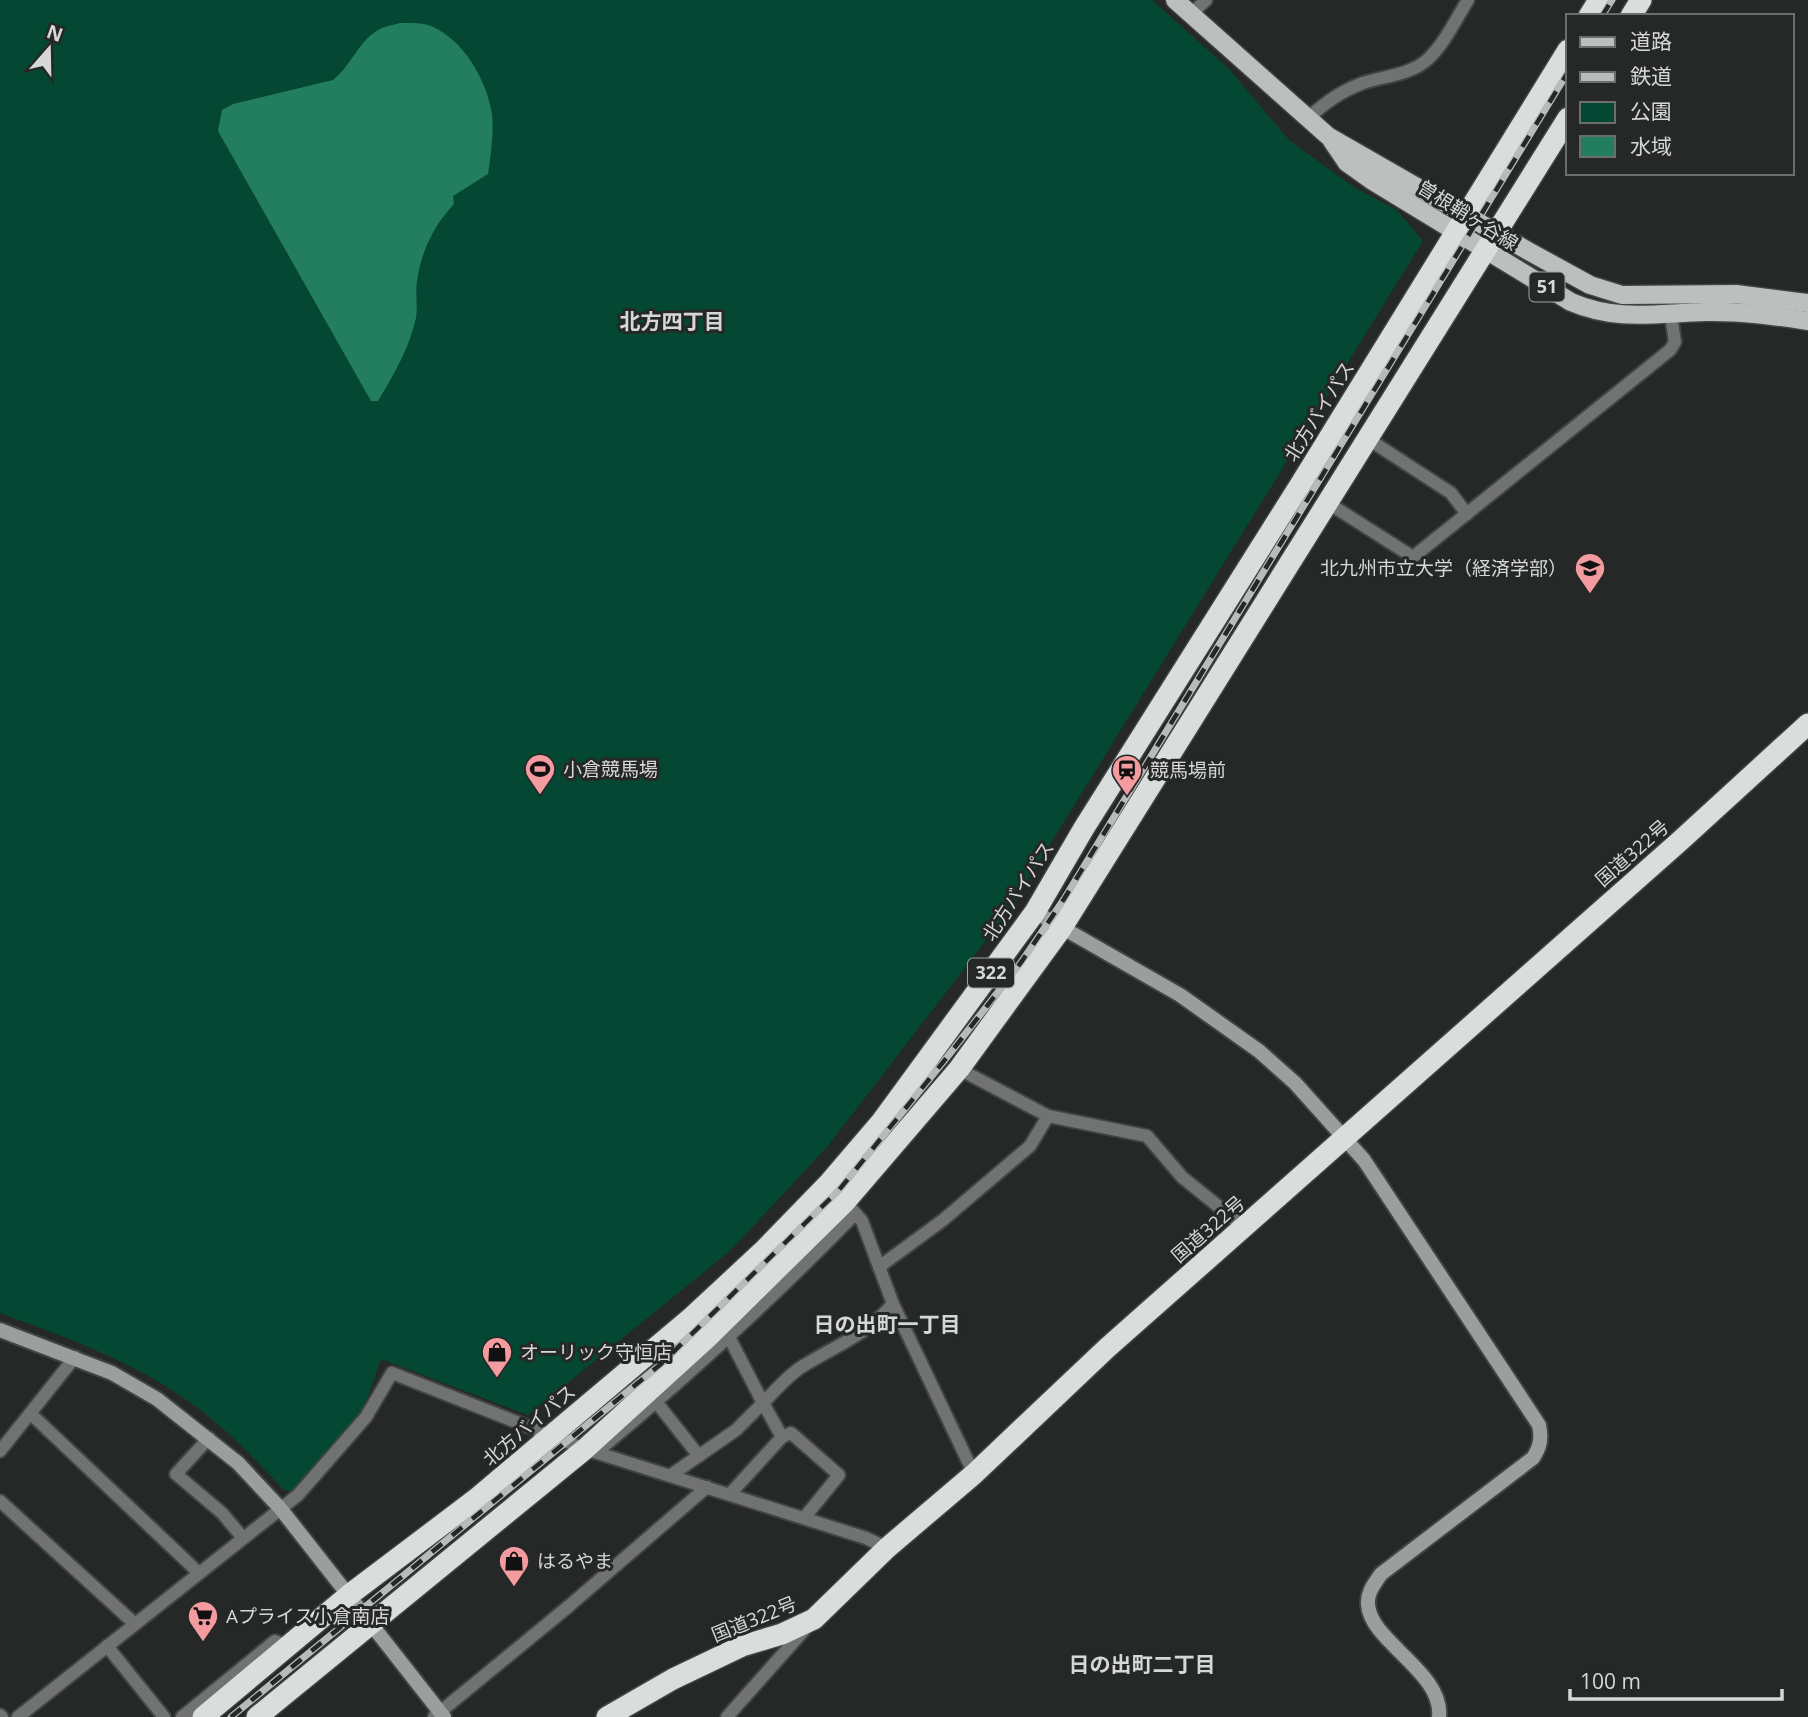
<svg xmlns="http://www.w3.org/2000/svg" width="1808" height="1717" viewBox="0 0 1808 1717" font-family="'Open Sans','Noto Sans JP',sans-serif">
<rect width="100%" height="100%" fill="#252827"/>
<path fill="#044834" d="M0 0H1152L1229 69 1289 140 1352 186 1397 210 1423 241 1010 909 827 1147 731 1250 528 1415 381 1359 364 1408 292 1491 284 1490C264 1469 245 1448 223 1429 160 1371 79 1342 0 1313Z"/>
<path fill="#237d5f" d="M400 23C413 23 426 22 437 29 466 44 487 82 492 114 494 133 491 154 488 174L453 196 454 204C434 225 421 252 417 281 415 293 418 306 416 318 409 349 394 374 378 401H371L218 131 222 110 233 104 333 80C351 66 358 42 378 30 385 26 393 25 400 23Z"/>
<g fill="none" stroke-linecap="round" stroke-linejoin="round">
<g stroke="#414443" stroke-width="16">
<g id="street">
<polyline points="1191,14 1206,0"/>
<path d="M1308 118C1325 103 1341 91 1363 83 1384 76 1411 75 1428 59 1445 43 1456 19 1468 0"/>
<polyline points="1368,439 1451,493 1467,514"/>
<polyline points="1328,503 1413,557 1670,350 1675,342 1671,315"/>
<polyline points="959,1069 1048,1116 1147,1136 1182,1177 1245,1228"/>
<polyline points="829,1183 862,1221 893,1304 974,1474"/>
<polyline points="879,1267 943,1220 1030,1146 1048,1116"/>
<polyline points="657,1403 699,1456"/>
<polyline points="31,1414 199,1573"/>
<polyline points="782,1437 791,1433 839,1475 804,1518"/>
<polyline points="209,1438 176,1474 222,1513 243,1538"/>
<polyline points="0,1451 75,1357"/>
<path d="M597 1452C687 1377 773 1298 855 1214"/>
<polyline points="671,1475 736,1430 763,1403 729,1337"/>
<path d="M730 1494 782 1437 763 1403C775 1391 788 1375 803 1366 840 1343 862 1338 893 1304"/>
<polyline points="0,1501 135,1624"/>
<polyline points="107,1646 164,1717"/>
<polyline points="0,1715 2,1717"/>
<polyline points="18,1717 298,1495 366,1417 392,1373 585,1449 866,1538 887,1548"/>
<polyline points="182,1717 275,1641 288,1646"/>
<polyline points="434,1717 569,1606 707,1487"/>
<polyline points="727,1717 806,1628"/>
</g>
</g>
<g stroke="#414443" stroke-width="18">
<g id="secondary">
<path d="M1035 912 1180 995 1259 1051 1295 1083 1364 1160 1539 1425C1542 1439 1540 1447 1533 1458L1381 1574C1375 1583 1367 1592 1368 1604 1369 1641 1444 1672 1439 1717"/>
<polyline points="0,1330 112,1373 157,1399 238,1463 280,1508 444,1717"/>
</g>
</g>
<g stroke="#414443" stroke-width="21">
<g id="primary">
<polyline points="1175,0 1328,136 1530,252 1590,285 1622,295 1736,294 1808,303"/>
<path d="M1332 141 1347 163 1371 180 1571 302C1618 322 1657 313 1705 312 1740 311 1774 316 1808 321"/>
</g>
</g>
<g stroke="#414443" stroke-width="24">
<g id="highway">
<polyline points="1589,16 1599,0"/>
<polyline points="1631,16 1641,0"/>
<polyline points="203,1717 349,1595 476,1499 692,1317 763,1251 829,1183 882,1121 1035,912 1084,828 1300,485 1568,50"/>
<polyline points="257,1717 585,1449 707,1338 845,1202 959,1069 1061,929 1568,118"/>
<polyline points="607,1717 673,1679 742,1646 782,1634 814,1619 887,1548 974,1474 1107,1348 1680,841 1808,724"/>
</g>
</g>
<use href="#street" stroke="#717372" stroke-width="12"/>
<use href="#secondary" stroke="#9b9e9c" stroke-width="14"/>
<use href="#primary" stroke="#bcbfbd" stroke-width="18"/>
<use href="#highway" stroke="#d9dddb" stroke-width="21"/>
<g stroke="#b9bbba" stroke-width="7">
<g id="rail">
<polyline points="1602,16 1612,0"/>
<polyline points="231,1717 661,1364 839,1190 948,1056 1022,961 1064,899 1568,72"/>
</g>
</g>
<use href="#rail" stroke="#252827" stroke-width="4.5" stroke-dasharray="13" stroke-linecap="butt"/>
</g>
<defs>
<g id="university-pin" transform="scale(1.575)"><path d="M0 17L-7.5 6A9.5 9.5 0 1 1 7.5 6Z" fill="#f49b9f" stroke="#252827"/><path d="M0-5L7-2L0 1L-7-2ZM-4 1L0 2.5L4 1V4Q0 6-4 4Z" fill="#111"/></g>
<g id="stadium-pin" transform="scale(1.575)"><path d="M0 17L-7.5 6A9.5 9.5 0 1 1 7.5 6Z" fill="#f49b9f" stroke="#252827"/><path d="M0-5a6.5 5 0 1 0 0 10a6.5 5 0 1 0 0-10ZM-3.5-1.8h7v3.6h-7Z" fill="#111"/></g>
<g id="station-pin" transform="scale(1.575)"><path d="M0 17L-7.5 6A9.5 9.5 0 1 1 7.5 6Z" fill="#f49b9f" stroke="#252827"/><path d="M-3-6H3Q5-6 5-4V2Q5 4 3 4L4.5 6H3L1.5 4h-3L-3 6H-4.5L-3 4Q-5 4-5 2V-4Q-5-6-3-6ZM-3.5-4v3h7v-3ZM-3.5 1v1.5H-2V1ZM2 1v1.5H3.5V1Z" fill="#111"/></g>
<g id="shop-pin" transform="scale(1.575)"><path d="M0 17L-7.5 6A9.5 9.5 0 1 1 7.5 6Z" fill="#f49b9f" stroke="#252827"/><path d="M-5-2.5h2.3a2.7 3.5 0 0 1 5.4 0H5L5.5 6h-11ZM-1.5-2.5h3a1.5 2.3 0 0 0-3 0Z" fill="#111"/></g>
<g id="supermarket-pin" transform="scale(1.575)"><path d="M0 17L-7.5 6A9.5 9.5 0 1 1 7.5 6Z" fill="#f49b9f" stroke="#252827"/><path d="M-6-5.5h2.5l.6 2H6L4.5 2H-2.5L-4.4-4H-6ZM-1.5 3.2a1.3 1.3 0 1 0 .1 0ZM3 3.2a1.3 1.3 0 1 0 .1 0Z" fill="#111"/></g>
</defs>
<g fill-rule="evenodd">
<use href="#university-pin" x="1590" y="568"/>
<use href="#stadium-pin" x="540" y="769"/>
<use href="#station-pin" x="1127" y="770"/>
<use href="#shop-pin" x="497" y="1352"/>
<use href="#shop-pin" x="514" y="1561"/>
<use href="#supermarket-pin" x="203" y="1616"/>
</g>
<g text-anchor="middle" stroke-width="6" stroke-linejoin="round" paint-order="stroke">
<g fill="#252827" stroke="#a1a3a2" stroke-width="2">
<rect x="1529.5" y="272.5" width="35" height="29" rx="5"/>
<rect x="968" y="958.5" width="46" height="29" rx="5"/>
</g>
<g font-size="18" font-weight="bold" fill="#d6d8d7">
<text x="1547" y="293">51</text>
<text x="991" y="979">322</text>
</g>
<g font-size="19" fill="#d6d8d7" stroke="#252827">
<text transform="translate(1468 215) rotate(32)" y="7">曽根鞘ヶ谷線</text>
<text transform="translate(1319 411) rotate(-58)" y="7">北方バイパス</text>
<text transform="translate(1632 853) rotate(-41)" y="7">国道322号</text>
<text transform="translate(1018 891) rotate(-57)" y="7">北方バイパス</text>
<text transform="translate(1208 1229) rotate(-41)" y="7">国道322号</text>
<text transform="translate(529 1425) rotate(-40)" y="7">北方バイパス</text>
<text transform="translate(754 1619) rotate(-22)" y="7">国道322号</text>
</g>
<g font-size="19" fill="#d6d8d7" stroke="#252827" text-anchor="start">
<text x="1567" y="575" text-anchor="end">北九州市立大学（経済学部）</text>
<text x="563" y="776">小倉競馬場</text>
<text x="1150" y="777">競馬場前</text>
<text x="520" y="1359">オーリック守恒店</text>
<text x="537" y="1568">はるやま</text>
<text x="226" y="1623">Aプライス小倉南店</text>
</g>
<g font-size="21" font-weight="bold" fill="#d6d8d7" stroke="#252827">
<text x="672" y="329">北方四丁目</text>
<text x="887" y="1332">日の出町一丁目</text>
<text x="1142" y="1672">日の出町二丁目</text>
</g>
</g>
<rect x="1566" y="14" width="228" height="161" fill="#252827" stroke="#6c6e6d" stroke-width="2"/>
<rect x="1580" y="37" width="35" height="10" fill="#bcbfbd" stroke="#6c6e6d" stroke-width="2"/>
<text x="1630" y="49" font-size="21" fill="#d6d8d7">道路</text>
<rect x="1580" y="72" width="35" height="10" fill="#b9bbba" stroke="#6c6e6d" stroke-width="2"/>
<text x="1630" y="84" font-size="21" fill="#d6d8d7">鉄道</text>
<rect x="1580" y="102" width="35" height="21" fill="#044834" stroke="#6c6e6d" stroke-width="2"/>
<text x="1630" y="119" font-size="21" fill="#d6d8d7">公園</text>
<rect x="1580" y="136" width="35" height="21" fill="#237d5f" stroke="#6c6e6d" stroke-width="2"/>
<text x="1630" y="154" font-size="21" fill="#d6d8d7">水域</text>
<g transform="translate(49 49) rotate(20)" stroke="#252827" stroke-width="5" paint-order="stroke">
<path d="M0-5L12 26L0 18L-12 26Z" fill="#d6d8d7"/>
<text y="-10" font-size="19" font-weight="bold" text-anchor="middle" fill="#d6d8d7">N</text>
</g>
<path d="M1570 1689v10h212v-10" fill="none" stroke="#d6d8d7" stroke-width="3.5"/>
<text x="1580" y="1689" font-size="21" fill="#d6d8d7" stroke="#252827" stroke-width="5" paint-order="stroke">100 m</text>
</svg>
